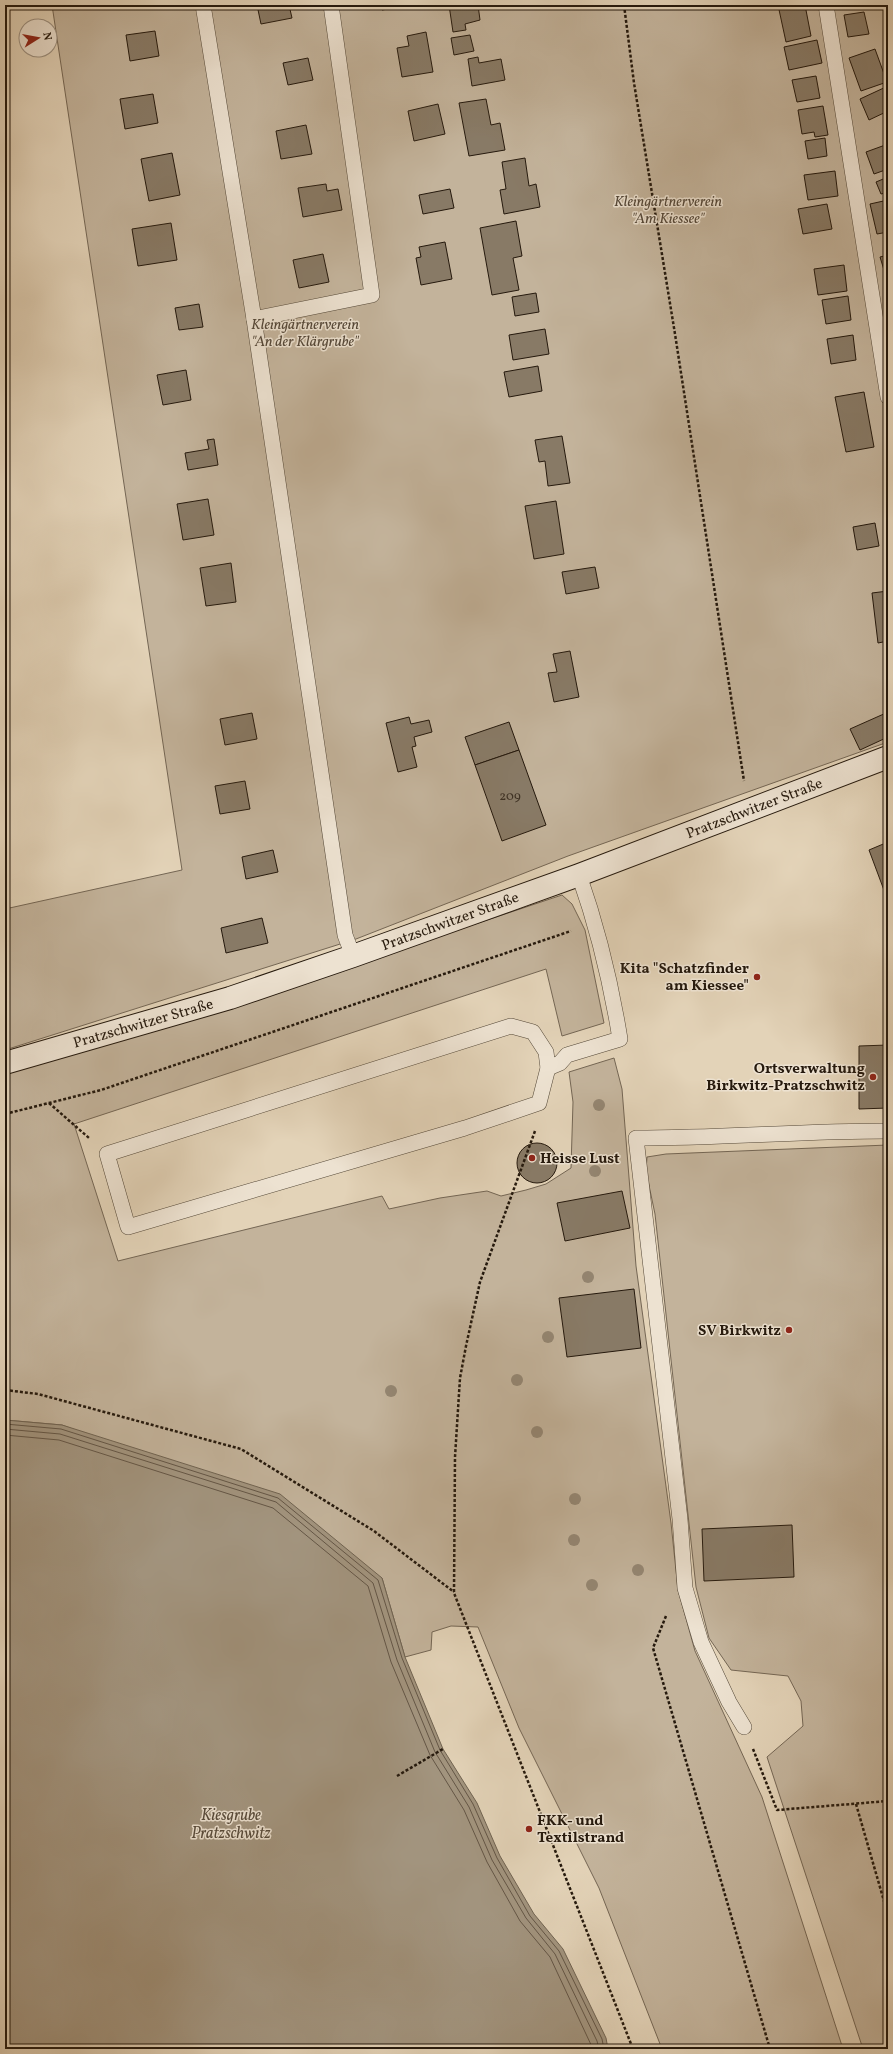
<svg xmlns="http://www.w3.org/2000/svg" width="893" height="2054" viewBox="0 0 893 2054" font-family="Vollkorn,serif">
<rect width="100%" height="100%" fill="#e3d3b8"/>
<filter id="stains"><feTurbulence type="fractalNoise" baseFrequency=".005" numOctaves="4"/><feColorMatrix values="0 0 0 0 .2 0 0 0 0 .09 0 0 0 0 .02 0 0 0 .5 -.17"/></filter>
<radialGradient id="worn" r=".72"><stop offset=".6" stop-color="#630" stop-opacity="0"/><stop offset="1" stop-color="#630" stop-opacity=".3"/></radialGradient>
<g fill="#c3b39b" stroke="#746654">
<polygon points="52,5 888,5 888,742 568,856 356,939 5,1050 5,909 182,870"/>
<polygon points="562,895 572,904 585,930 604,1023 562,1036 546,969 74,1124 118,1261 382,1196 389,1209 440,1198 487,1191 501,1196 526,1190 546,1184 571,1168 573,1102 569,1072 614,1058 622,1089 636,1266 671,1523 678,1590 695,1651 762,1797 843,2049 662,2049 599,1888 519,1728 478,1627 451,1626 432,1632 431,1650 405,1657 382,1578 92,1436 62,1425 5,1420 5,1074 224,1008"/>
<polygon points="888,1145 888,2049 863,2049 767,1757 803,1726 801,1701 788,1676 731,1670 709,1638 696,1587 655,1214 646,1171 647,1157 666,1154"/>
</g>
<polygon fill="#a2947e" stroke="#706351" points="5,1420 62,1425 280,1494 382,1578 405,1657 443,1749 477,1803 500,1856 534,1914 563,1949 606,2038 608,2049 5,2049"/>
<g fill="none" stroke-linecap="round" stroke-linejoin="round">
<g stroke="#645646" stroke-width="1">
<polyline points="5,1424 61,1429 278,1498 378,1580 402,1658 440,1750 473,1804 497,1858 530,1916 559,1951 602,2039 604,2049"/>
<polyline points="5,1429 60,1434 276,1502 373,1583 397,1660 435,1752 469,1807 492,1860 526,1918 555,1954 597,2041 599,2049"/>
<polyline points="5,1435 59,1440 273,1508 368,1586 391,1662 430,1755 464,1810 487,1862 520,1921 550,1957 593,2049"/>
</g>
</g>
<g fill="#887a66" stroke="#25190d">
<polygon points="257,5 289,5 292,18 261,24"/>
<polygon points="381,5 412,5 382,10"/>
<polygon points="449,5 478,5 480,20 465,24 466,30 453,32"/>
<polygon points="778,5 805,5 811,36 786,42"/>
<polygon points="864,12 869,34 848,37 844,15"/>
<polygon points="155,31 159,56 130,61 126,35"/>
<polygon points="426,32 433,72 402,77 397,48 409,46 407,36"/>
<polygon points="470,35 474,51 454,55 451,38"/>
<polygon points="817,40 822,63 789,70 784,47"/>
<polygon points="875,49 887,82 861,91 849,58"/>
<polygon points="478,57 479,63 501,59 505,80 472,86 468,59"/>
<polygon points="308,58 313,80 288,85 283,63"/>
<polygon points="816,76 820,98 797,102 792,80"/>
<polygon points="888,86 888,111 869,120 860,99"/>
<polygon points="153,94 158,123 125,129 120,99"/>
<polygon points="486,99 491,125 500,123 505,150 469,156 459,103"/>
<polygon points="438,104 445,134 414,141 408,111"/>
<polygon points="823,106 828,135 815,137 814,132 802,134 798,110"/>
<polygon points="306,125 312,154 281,159 276,131"/>
<polygon points="825,138 827,156 808,159 805,141"/>
<polygon points="888,144 888,169 874,174 866,152"/>
<polygon points="172,153 180,195 149,201 141,159"/>
<polygon points="525,158 529,186 536,184 540,207 504,214 500,190 506,189 502,162"/>
<polygon points="835,171 838,196 808,200 804,175"/>
<polygon points="888,177 888,194 886,195 885,193 881,194 876,182"/>
<polygon points="326,184 327,191 338,189 342,210 303,217 298,188"/>
<polygon points="450,189 454,208 423,214 419,195"/>
<polygon points="888,200 888,232 877,234 870,204"/>
<polygon points="827,204 832,229 803,234 798,209"/>
<polygon points="516,221 522,256 513,258 519,290 492,295 480,228"/>
<polygon points="171,223 177,260 138,266 132,229"/>
<polygon points="445,242 452,279 421,285 416,258 421,257 419,247"/>
<polygon points="323,254 329,282 299,288 293,260"/>
<polygon points="888,255 888,283 880,257"/>
<polygon points="844,265 847,291 818,295 814,269"/>
<polygon points="536,293 539,312 515,316 512,297"/>
<polygon points="848,296 851,320 826,324 822,300"/>
<polygon points="888,297 888,322 884,298"/>
<polygon points="199,304 203,327 179,330 175,308"/>
<polygon points="545,329 549,354 513,360 509,335"/>
<polygon points="853,335 856,360 831,364 827,339"/>
<polygon points="538,366 542,391 509,397 504,372"/>
<polygon points="186,370 191,400 163,405 157,375"/>
<polygon points="864,392 874,447 846,452 835,397"/>
<polygon points="562,436 570,483 548,486 545,461 539,462 535,440"/>
<polygon points="214,439 218,465 188,470 185,453 209,449 207,440"/>
<polygon points="208,499 214,535 183,540 177,504"/>
<polygon points="556,501 564,554 534,559 525,506"/>
<polygon points="875,523 879,546 857,550 853,527"/>
<polygon points="231,563 236,602 206,606 200,568"/>
<polygon points="595,567 599,588 566,594 562,572"/>
<polygon points="888,591 888,641 878,643 872,593"/>
<polygon points="570,651 579,697 554,702 548,673 557,672 553,654"/>
<polygon points="252,713 257,739 225,745 220,719"/>
<polygon points="886,713 888,717 888,737 860,750 850,729"/>
<polygon points="409,717 411,724 429,720 432,732 414,737 416,746 412,747 417,767 398,772 386,723"/>
<polygon points="509,722 519,750 475,765 465,737"/>
<polygon points="519,750 546,825 502,841 475,765"/>
<polygon points="245,781 250,809 220,814 215,786"/>
<polygon points="888,842 888,901 869,850"/>
<polygon points="273,850 278,872 246,879 242,857"/>
<polygon points="262,918 268,943 226,953 221,928"/>
<polygon points="888,1045 888,1108 859,1109 859,1046"/>
<circle cx="537" cy="1163" r="20"/>
<polygon points="622,1191 630,1228 565,1241 557,1203"/>
<polygon points="634,1289 641,1348 567,1357 559,1298"/>
<polygon points="792,1525 794,1577 704,1581 702,1529"/>
</g>
<g fill="none" stroke-linecap="round" stroke-linejoin="round">
<g stroke="#544838" stroke-width="16">
<g id="lane">
<polyline points="203,5 254,319 345,935 353,956"/>
<polyline points="826,5 888,397"/>
<polyline points="254,319 372,295 331,5"/>
<polygon points="511,1026 533,1032 546,1052 548,1068 539,1103 465,1128 128,1227 107,1154"/>
<path d="M548 1068 560 1063 567 1055 620 1039C611 983 598 929 579 875"/>
<path d="M744 1727 729 1702 701 1642 685 1588 680 1519 636 1138C720 1138 804 1131 888 1131"/>
</g>
</g>
<g stroke="#25190d" stroke-width="24">
<polyline id="secondary" points="5,1063 230,998 353,956 579,875 888,757"/>
</g>
<g stroke="#25190d" stroke-width="2.5" stroke-dasharray="3 2" stroke-linecap="butt">
<polyline points="624,5 634,83 675,334 744,781"/>
<polyline points="49,1103 89,1138"/>
<polyline points="5,1114 101,1090 571,931"/>
<polyline points="535,1131 480,1282 466,1346 460,1378 455,1457 454,1593 633,2049"/>
<polyline points="5,1390 38,1394 241,1449 374,1531 454,1592"/>
<polyline points="666,1616 653,1648 770,2049"/>
<polyline points="753,1749 777,1810 888,1801"/>
<polyline points="397,1776 443,1749"/>
<polyline points="856,1804 888,1915"/>
</g>
<use href="#lane" stroke="#ede2d1" stroke-width="15"/>
<use href="#secondary" stroke="#ede2d1" stroke-width="22"/>
</g>
<g fill="#948672">
<circle cx="599" cy="1105" r="6"/>
<circle cx="595" cy="1171" r="6"/>
<circle cx="588" cy="1277" r="6"/>
<circle cx="548" cy="1337" r="6"/>
<circle cx="517" cy="1380" r="6"/>
<circle cx="391" cy="1391" r="6"/>
<circle cx="537" cy="1432" r="6"/>
<circle cx="575" cy="1499" r="6"/>
<circle cx="574" cy="1540" r="6"/>
<circle cx="638" cy="1570" r="6"/>
<circle cx="592" cy="1585" r="6"/>
</g>
<g fill="#8f2418" stroke="#ede2d1" stroke-width="1.5">
<circle cx="757" cy="977" r="4"/>
<circle cx="873" cy="1077" r="4"/>
<circle cx="532" cy="1158" r="4"/>
<circle cx="789" cy="1330" r="4"/>
<circle cx="529" cy="1829" r="4"/>
</g>
<g text-anchor="middle" stroke-width="3" stroke-linejoin="round" paint-order="stroke">
<g font-size="13" fill="#3e3123">
<text x="510" y="800">209</text>
</g>
<g font-size="15" font-style="italic" fill="#544738" stroke="#ede2d1">
<text x="668" y="206">Kleingärtnerverein<tspan x="668" dy="17">"Am Kiessee"</tspan></text>
<text x="305" y="329">Kleingärtnerverein<tspan x="305" dy="17">"An der Klärgrube"</tspan></text>
</g>
<g font-size="15" fill="#25190d" stroke="#ede2d1">
<text transform="translate(754 808) rotate(-21)" y="5">Pratzschwitzer Straße</text>
<text transform="translate(450 921) rotate(-20)" y="5">Pratzschwitzer Straße</text>
<text transform="translate(143 1023) rotate(-16)" y="5">Pratzschwitzer Straße</text>
</g>
<g font-size="15" font-weight="bold" fill="#25190d" stroke="#ede2d1" text-anchor="end">
<text x="749" y="973">Kita "Schatzfinder<tspan x="749" dy="17">am Kiessee"</tspan></text>
<text x="865" y="1073">Ortsverwaltung<tspan x="865" dy="17">Birkwitz-Pratzschwitz</tspan></text>
<text x="540" y="1163" text-anchor="start">Heisse Lust</text>
<text x="781" y="1335">SV Birkwitz</text>
<text x="537" y="1825" text-anchor="start">FKK- und<tspan x="537" dy="17">Textilstrand</tspan></text>
</g>
<g font-size="16" font-style="italic" fill="#574a3a" stroke="#ede2d1">
<text x="231" y="1820">Kiesgrube<tspan x="231" dy="18">Pratzschwitz</tspan></text>
</g>
</g>
<rect width="893" height="2054" fill="none" stroke="#e3d3b8" stroke-width="20"/>
<rect x="6" y="6" width="881" height="2042" fill="none" stroke="#25190d" stroke-width="2"/>
<rect x="10" y="10" width="873" height="2034" fill="none" stroke="#25190d"/>
<g transform="translate(38 38) rotate(79)"><circle r="19" fill="#ede2d1" stroke="#9d9283"/>
<path d="M0-3L7 15L0 10L-7 15Z" fill="#8f2418"/>
<text y="-6" font-size="11" font-weight="bold" text-anchor="middle" fill="#25190d">N</text>
</g>
<rect width="100%" height="100%" filter="url(#stains)"/>
<rect width="100%" height="100%" fill="url(#worn)"/>
</svg>
